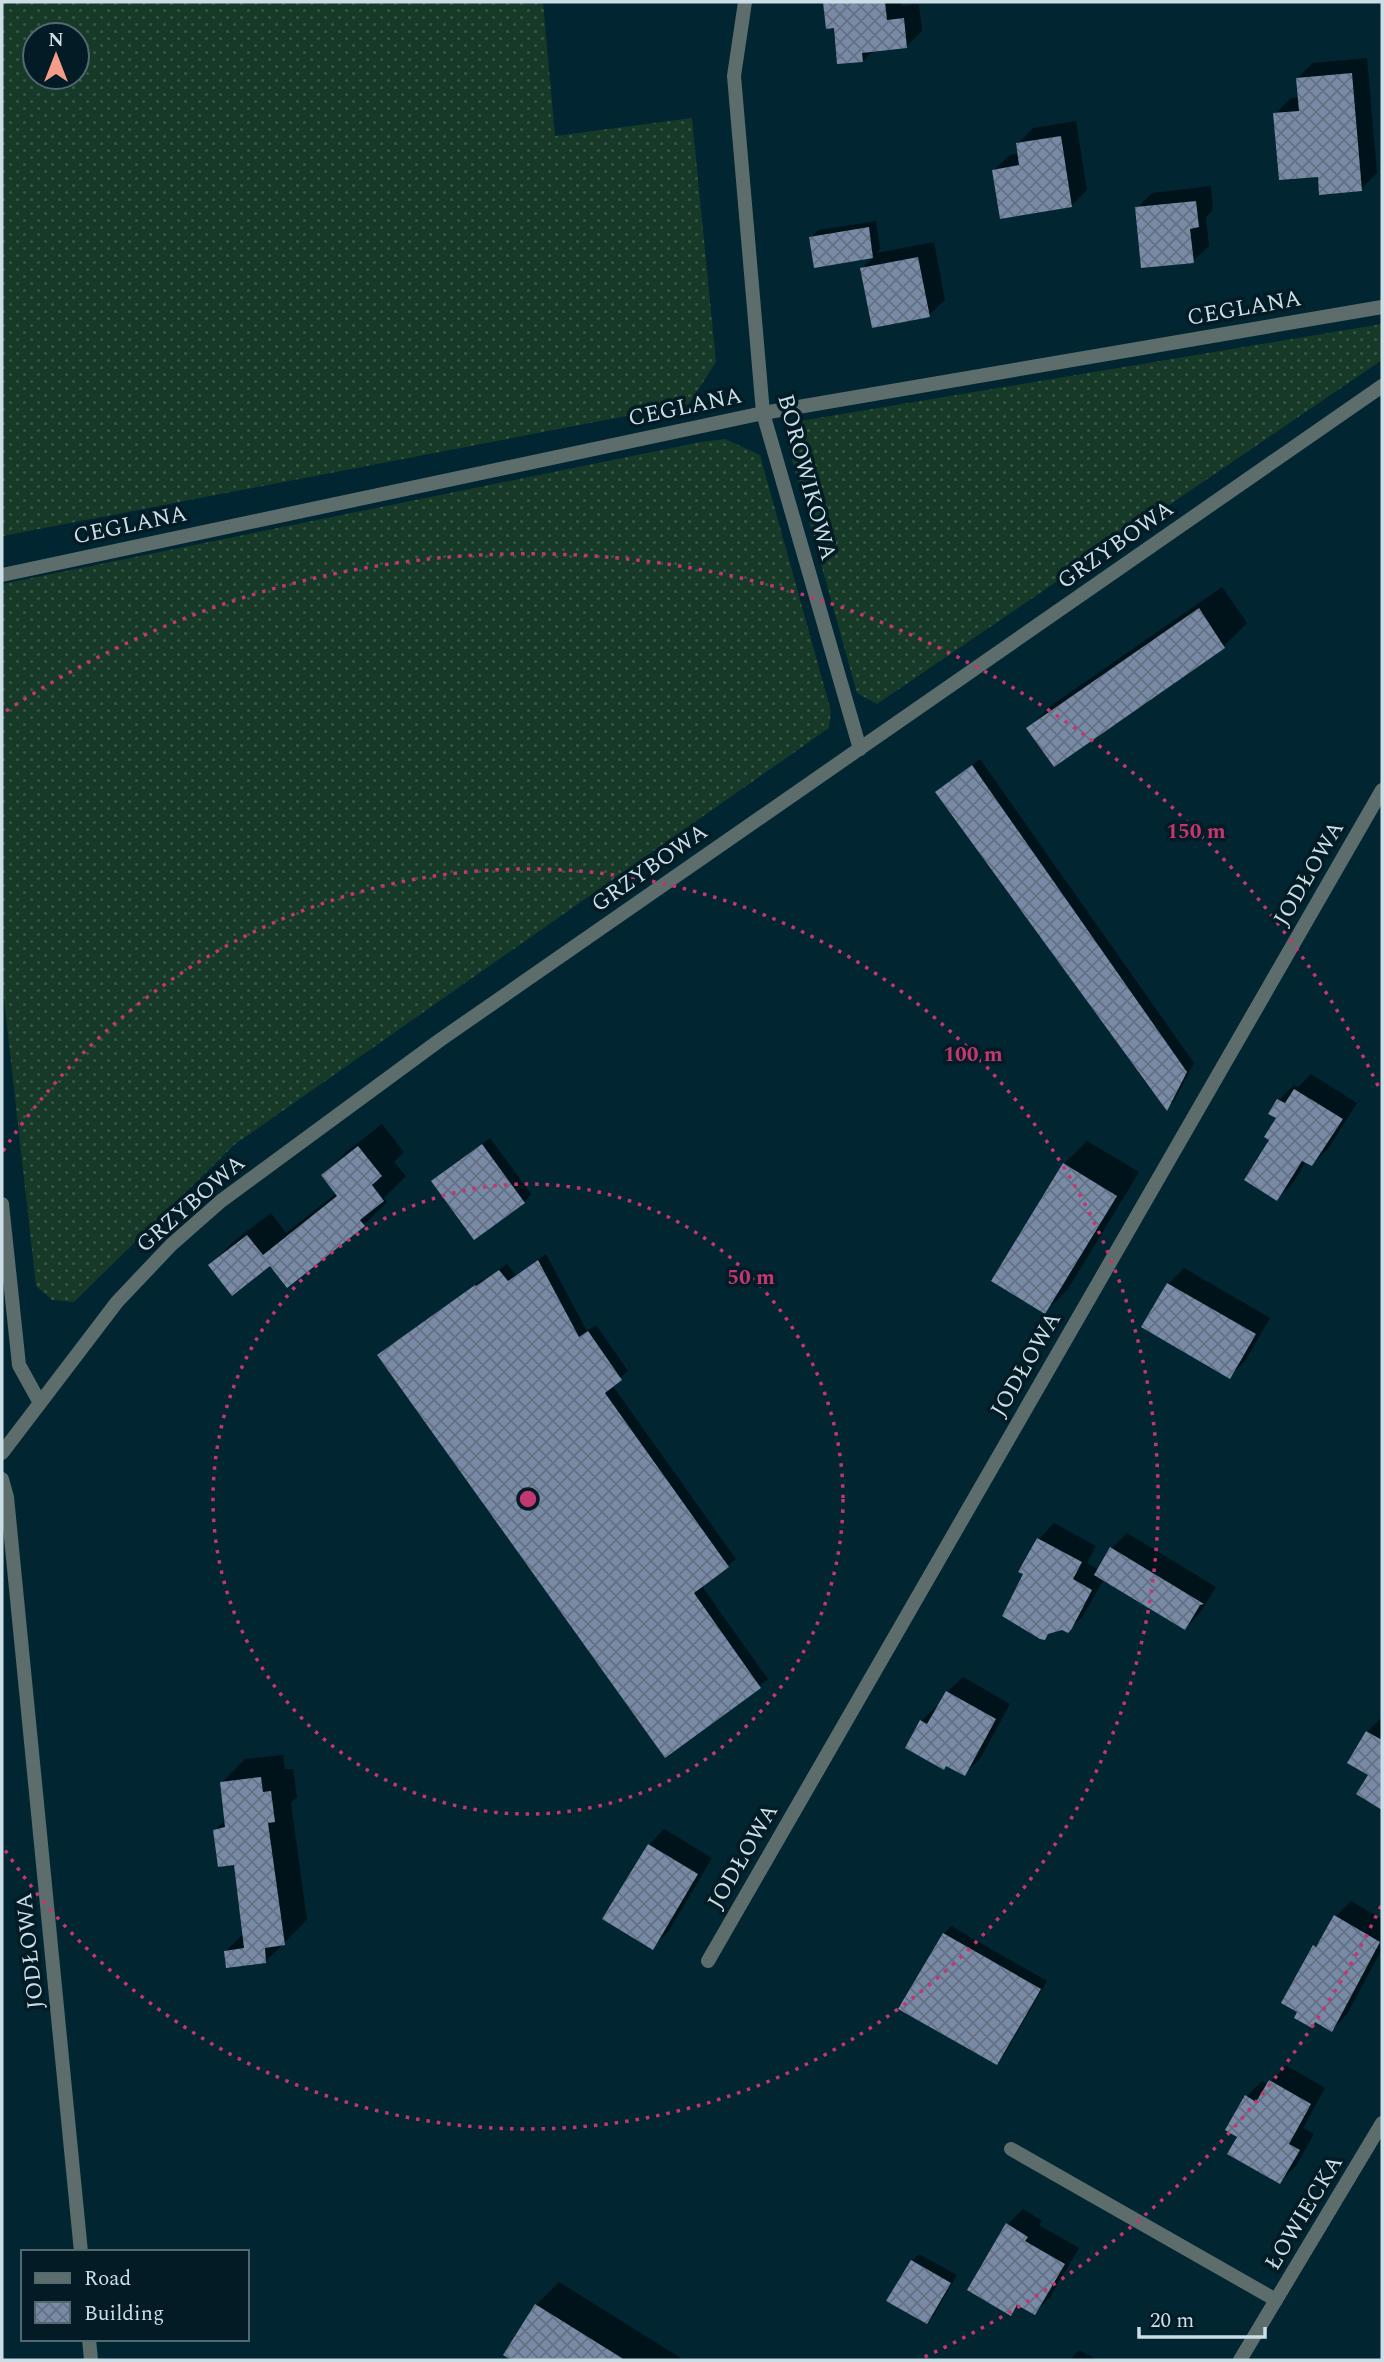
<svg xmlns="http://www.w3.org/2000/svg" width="1384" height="2362" viewBox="0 0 1384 2362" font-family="Spectral,serif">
<defs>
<pattern id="grass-dots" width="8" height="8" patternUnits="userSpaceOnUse" patternTransform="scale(1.75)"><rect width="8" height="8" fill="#173927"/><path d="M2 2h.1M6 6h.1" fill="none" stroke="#375546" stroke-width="1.8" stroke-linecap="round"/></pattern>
<pattern id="building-cross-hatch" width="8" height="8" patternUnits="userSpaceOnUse" patternTransform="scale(1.75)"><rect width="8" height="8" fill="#788aa5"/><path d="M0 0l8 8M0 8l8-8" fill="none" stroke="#637183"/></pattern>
</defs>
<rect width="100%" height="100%" fill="#012531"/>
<g fill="url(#grass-dots)" fill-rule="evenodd">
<path d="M2 2H543L555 136 692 118 716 362 689 404 3 536ZM35 35H77V77H35Z"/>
<polygon points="1382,324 1382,360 877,704 857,693 785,435 794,422"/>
<polygon points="725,439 760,455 831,711 829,728 234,1145 74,1302 52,1300 36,1286 2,981 2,584 701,442"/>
</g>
<g fill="#0007">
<polygon points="825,2 901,2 902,6 919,4 922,31 906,47 874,50 863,61 835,26 828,27"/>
<polygon points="1367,58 1377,173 1361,189 1319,175 1275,114 1291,98 1299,97 1297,78 1313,63"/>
<polygon points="1076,121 1087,190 1071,206 994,170 1010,155 1019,153 1018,144 1033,128"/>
<polygon points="1211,186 1213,210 1206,217 1209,246 1193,261 1137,208 1152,193"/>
<polygon points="876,221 880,249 876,253 934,242 945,300 929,315 862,268 875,256 816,266 811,238 818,230"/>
<polygon points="1222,587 1247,623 1224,646 1055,764 1029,728 1052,705"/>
<polygon points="980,759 1194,1063 1174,1101 1167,1108 937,792"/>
<polygon points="1311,1074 1357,1103 1328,1149 1312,1164 1306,1161 1293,1183 1277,1199 1271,1139 1278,1117 1279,1100 1294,1085 1298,1087"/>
<polygon points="382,1124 404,1152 394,1162 406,1176 384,1198 387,1202 364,1225 288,1285 270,1263 210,1265 233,1242 271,1213 286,1233 337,1193 323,1175 346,1152"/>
<polygon points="490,1138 531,1194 524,1202 441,1174"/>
<polygon points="1087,1141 1139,1172 1068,1289 1045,1312 1064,1164"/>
<polygon points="546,1254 587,1331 596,1325 628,1371 612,1385 736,1559 701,1585 768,1679 665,1756 379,1355 483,1279 484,1280 507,1264 516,1275"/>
<polygon points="1184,1268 1270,1318 1245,1361 1229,1377 1168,1284"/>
<polygon points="1054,1523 1096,1546 1087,1563 1099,1570 1112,1548 1127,1533 1216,1587 1200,1613 1185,1628 1104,1579 1083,1616 1068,1631 1026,1574 1039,1539"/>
<polygon points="963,1677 1010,1704 980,1759 964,1774 921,1721 937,1706 939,1707 947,1692"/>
<polygon points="1382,1717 1382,1808 1358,1794 1370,1774 1350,1762 1367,1732"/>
<polygon points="283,1755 285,1769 293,1769 297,1797 291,1803 307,1920 266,1961 226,1951 244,1933 236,1863 215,1830 226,1819 222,1782 245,1759"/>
<polygon points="664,1829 712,1858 668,1932 652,1948 649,1845"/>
<polygon points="1351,1901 1382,1919 1382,1949 1347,2014 1332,2030 1316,2021 1312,2026 1315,1946 1324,1937 1336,1916"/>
<polygon points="951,1926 1047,1981 1004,2055 996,2063 944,1934"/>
<polygon points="1286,2065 1325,2088 1303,2128 1314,2134 1296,2166 1280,2182 1239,2136 1247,2096 1262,2081 1268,2085"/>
<polygon points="1023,2209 1042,2221 1039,2225 1079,2248 1050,2297 1035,2312 1020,2304 1011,2314 1007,2225"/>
<polygon points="919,2254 957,2275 934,2315 926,2322 912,2261"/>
<polygon points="559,2282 684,2360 516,2360 505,2354 536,2305"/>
<polygon points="1079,2350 1098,2360 1070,2360"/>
</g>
<g fill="url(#building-cross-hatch)">
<polygon points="823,2 885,2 887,20 904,18 907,48 862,53 863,62 837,64 834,28 826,29"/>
<polygon points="1352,73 1362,191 1319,195 1318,177 1279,180 1273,113 1299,111 1296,78"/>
<polygon points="1061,136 1072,207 1000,219 992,170 1019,165 1016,143"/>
<polygon points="1196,201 1199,227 1190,229 1194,263 1141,268 1135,207"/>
<polygon points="869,227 873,258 814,268 809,237"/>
<polygon points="918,257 930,317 872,328 860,268"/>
<polygon points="1199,608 1225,648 1054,767 1026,728"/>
<polygon points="972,765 1187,1072 1167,1111 935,792"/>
<polygon points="1294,1089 1343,1119 1312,1166 1302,1161 1277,1201 1244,1180 1269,1140 1264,1137 1276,1118 1268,1114 1277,1099 1285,1103"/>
<polygon points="482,1144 525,1203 474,1240 431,1181"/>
<polygon points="358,1146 382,1176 372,1185 384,1201 360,1220 365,1226 287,1288 270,1266 232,1296 208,1265 247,1235 263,1255 337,1196 321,1175"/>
<polygon points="1063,1163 1117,1196 1045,1314 991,1281"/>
<polygon points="538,1260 579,1337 588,1331 622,1380 605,1393 729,1567 694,1593 761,1688 665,1758 377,1355 475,1285 476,1286 499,1270 508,1281"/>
<polygon points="1167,1283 1256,1334 1230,1379 1141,1327"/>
<polygon points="1037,1538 1082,1562 1073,1579 1092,1590 1071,1630 1068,1633 1062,1630 1048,1634 1045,1640 1040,1639 1002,1616 1023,1574 1018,1572"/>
<polygon points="1110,1547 1204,1604 1200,1605 1185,1630 1094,1575"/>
<polygon points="946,1691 996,1719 965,1776 946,1766 944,1770 905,1748 920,1720 927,1724"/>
<polygon points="1366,1731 1382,1740 1382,1810 1356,1794 1368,1775 1347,1763"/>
<polygon points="261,1777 263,1792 271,1791 275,1822 268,1823 285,1945 265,1948 266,1963 226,1968 224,1951 244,1948 234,1865 218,1867 213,1830 225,1827 220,1782"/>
<polygon points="648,1844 698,1874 653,1950 602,1919"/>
<polygon points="1334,1915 1380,1942 1332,2032 1315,2022 1312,2028 1294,2018 1297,2012 1281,2003 1313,1945 1316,1947"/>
<polygon points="943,1933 1041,1989 997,2065 898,2009"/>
<polygon points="1269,2080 1311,2104 1289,2144 1300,2150 1280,2184 1227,2154 1237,2137 1225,2130 1245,2095 1256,2102"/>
<polygon points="1006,2223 1028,2237 1025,2241 1065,2264 1035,2315 1017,2305 1011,2316 967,2290"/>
<polygon points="911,2260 951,2283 927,2324 886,2301"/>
<polygon points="535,2304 625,2360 512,2360 503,2355"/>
</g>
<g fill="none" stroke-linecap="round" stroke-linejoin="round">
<polyline stroke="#5c6d6c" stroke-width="14" points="1011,2149 1276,2300"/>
<g stroke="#5c6d6c" stroke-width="14">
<polyline points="745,2 734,76 763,413 860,749"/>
<polyline points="2,575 763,413 1382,307"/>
<polyline points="2,1204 19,1365 40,1403"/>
<polyline points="2,1453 117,1302 171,1245 221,1201 440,1040 1382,386"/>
<polyline points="2,1479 7,1497 81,2252"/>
<polyline points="708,1961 1382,790"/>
<polyline points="89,2339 91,2360"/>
<polyline points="1240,2360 1382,2123"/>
</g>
</g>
<g fill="none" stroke="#c33670" stroke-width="3.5" stroke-dasharray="3.5 7">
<circle cx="528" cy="1499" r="315"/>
<path d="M3 1151A630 630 0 1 1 3 1847"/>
<path d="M1381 1906A945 945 0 0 1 920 2359M6 711A945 945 0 0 1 1381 1092"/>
</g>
<g text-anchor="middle" stroke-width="7" stroke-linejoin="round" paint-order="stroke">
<g font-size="23" fill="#cbdee6" stroke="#021b24">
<text transform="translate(1244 307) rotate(-10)" y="8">CEGLANA</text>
<text transform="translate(685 406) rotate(-12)" y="8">CEGLANA</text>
<text transform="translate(808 477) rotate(75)" y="8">BOROWIKOWA</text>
<text transform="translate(130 524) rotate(-12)" y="8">CEGLANA</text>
<text transform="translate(1115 544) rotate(-35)" y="8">GRZYBOWA</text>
<text transform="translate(649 867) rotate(-35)" y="8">GRZYBOWA</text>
<text transform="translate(1308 873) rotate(-60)" y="8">JODŁOWA</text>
<text transform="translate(190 1203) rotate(-41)" y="8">GRZYBOWA</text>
<text transform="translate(1025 1364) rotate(-60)" y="8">JODŁOWA</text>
<text transform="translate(742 1856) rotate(-60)" y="8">JODŁOWA</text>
<text transform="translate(29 1951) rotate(-96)" y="8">JODŁOWA</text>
<text transform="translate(1303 2212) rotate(-59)" y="8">ŁOWIECKA</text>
</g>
</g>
<circle cx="528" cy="1499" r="10" fill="#c33670" stroke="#021b24" stroke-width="3.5"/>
<g font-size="21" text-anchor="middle" font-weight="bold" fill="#c33670" stroke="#021b24" stroke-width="7" stroke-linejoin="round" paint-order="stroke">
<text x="1196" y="838">150 m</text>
<text x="973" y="1061">100 m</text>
<text x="751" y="1284">50 m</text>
</g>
<rect width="1384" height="2362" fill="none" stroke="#cbdee6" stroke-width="7"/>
<rect x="21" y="2250" width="228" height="91" fill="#021b24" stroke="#526972" stroke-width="2"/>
<rect x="35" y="2273" width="35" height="10" fill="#5c6d6c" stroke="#526972" stroke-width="2"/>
<text x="84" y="2285" font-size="21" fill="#cbdee6">Road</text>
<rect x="35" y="2302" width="35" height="21" fill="url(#building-cross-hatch)" stroke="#526972" stroke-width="2"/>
<text x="84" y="2320" font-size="21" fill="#cbdee6">Building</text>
<g transform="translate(56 56)"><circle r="33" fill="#021b24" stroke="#526972" stroke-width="2"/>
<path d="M0-5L12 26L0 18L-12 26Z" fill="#f49d8b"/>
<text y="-10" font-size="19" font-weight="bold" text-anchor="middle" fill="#cbdee6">N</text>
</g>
<path d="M1139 2327v10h126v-10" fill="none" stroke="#cbdee6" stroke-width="3.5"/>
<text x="1150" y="2327" font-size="21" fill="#cbdee6" stroke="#021b24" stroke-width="5" paint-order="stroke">20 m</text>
</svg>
